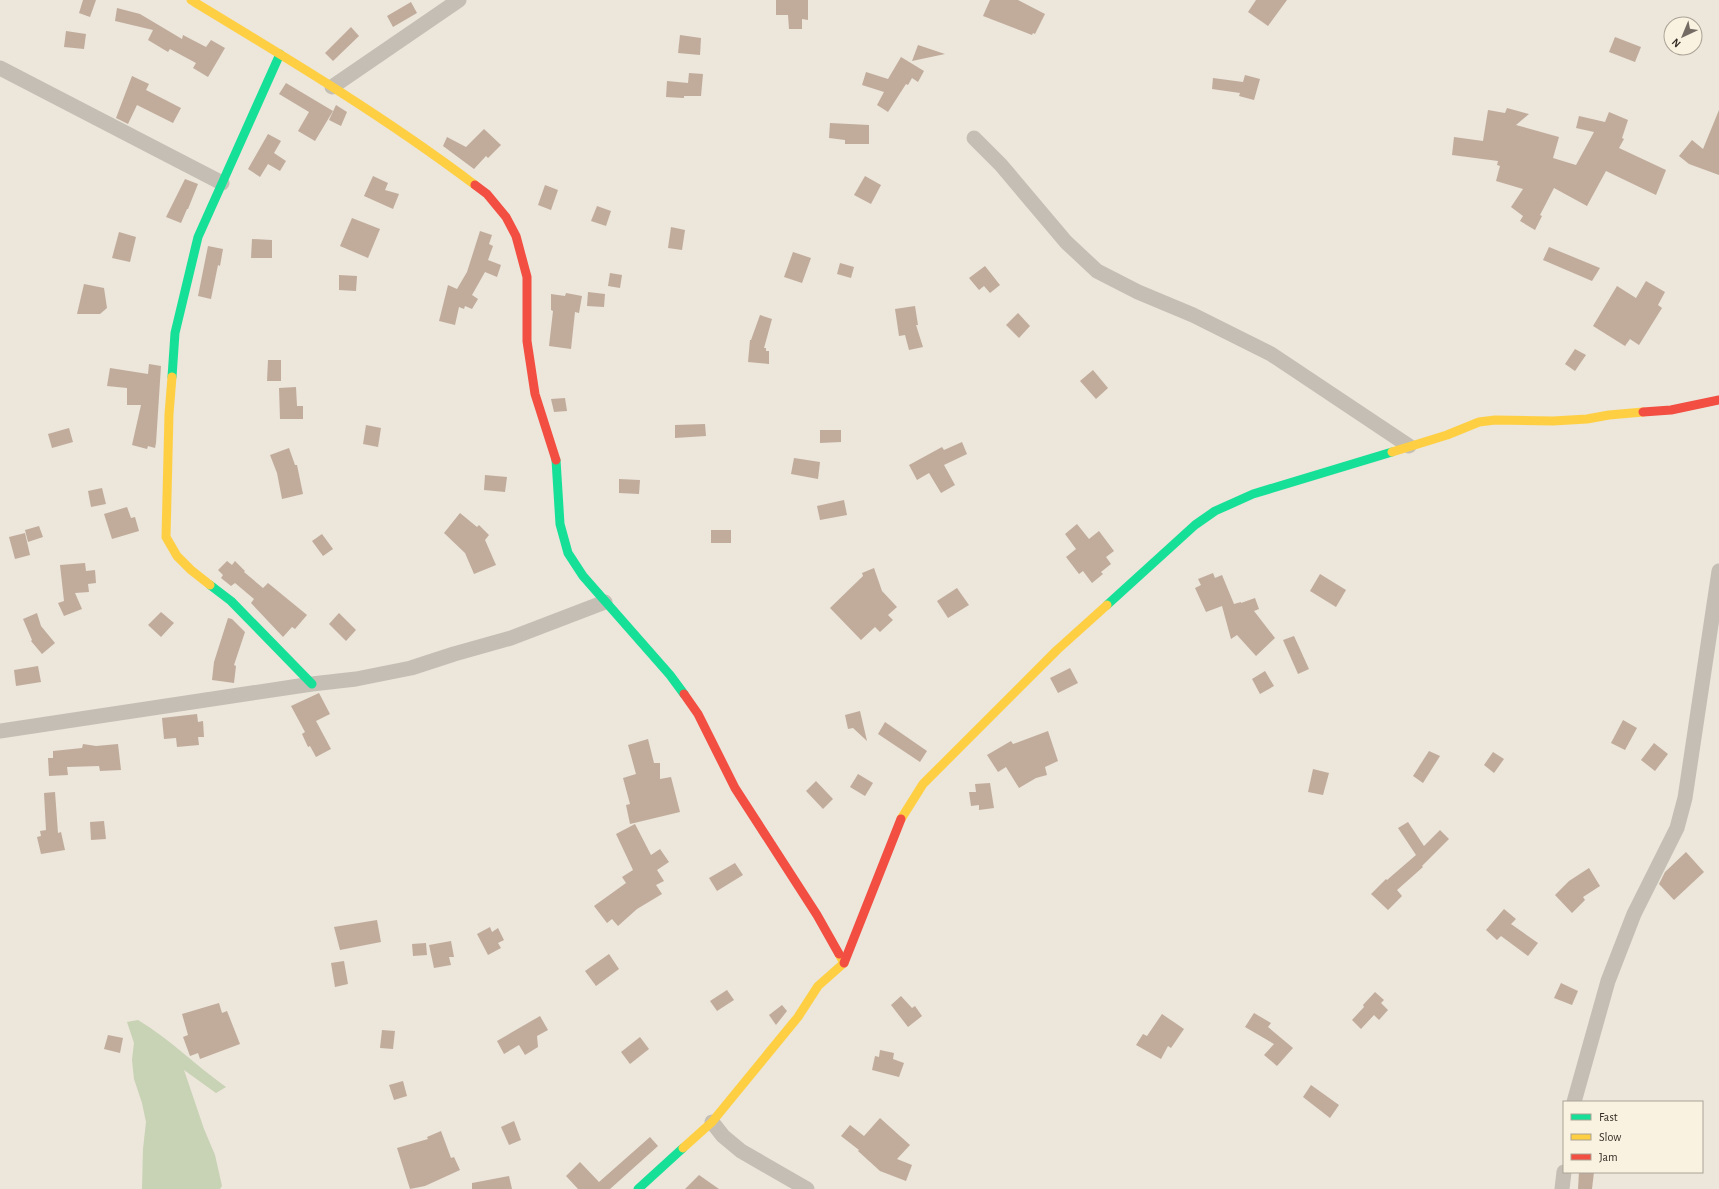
<svg xmlns="http://www.w3.org/2000/svg" width="1719" height="1189" viewBox="0 0 1719 1189" font-family="'Alegreya Sans',sans-serif">
<rect width="100%" height="100%" fill="#ece6db"/>
<path fill="#c8d2b4" d="M138 1020C170 1039 195 1065 226 1087L216 1093 184 1070 204 1129 215 1155 222 1186 220 1189H142L143 1149 146 1122 142 1103 134 1079 132 1060 134 1043 127 1022Z"/>
<g fill="#c1ac9c">
<polygon points="83,0 96,0 90,17 79,13"/>
<polygon points="776,0 808,0 808,20 802,19 802,29 789,29 788,15 776,15"/>
<polygon points="990,0 1018,0 1045,14 1035,34 1033,33 1032,35 983,16"/>
<polygon points="1256,0 1287,0 1268,26 1248,12"/>
<polygon points="411,2 417,13 393,27 387,16"/>
<polygon points="117,8 140,14 182,39 183,35 206,47 211,40 225,48 208,77 193,68 196,63 170,49 168,52 148,40 153,30 115,21"/>
<polygon points="351,27 359,36 333,61 325,53"/>
<polygon points="66,31 86,34 84,49 64,47"/>
<polygon points="680,35 701,38 700,55 678,53"/>
<polygon points="1615,37 1641,47 1635,62 1609,52"/>
<polygon points="918,45 945,54 912,61"/>
<polygon points="901,57 924,71 918,82 912,78 908,85 906,84 888,112 877,105 884,92 862,85 866,72 888,79"/>
<polygon points="689,73 703,74 701,96 684,96 684,98 666,97 667,81 688,83"/>
<polygon points="1245,75 1260,79 1254,100 1239,96 1240,93 1212,89 1213,78 1243,82"/>
<polygon points="132,76 149,84 146,90 181,108 173,123 137,105 128,124 116,118"/>
<polygon points="286,83 333,111 315,141 298,131 309,112 279,94"/>
<polygon points="336,105 347,112 341,126 329,120"/>
<polygon points="1507,108 1529,114 1516,125 1559,137 1553,158 1576,165 1594,132 1576,128 1579,116 1605,122 1609,112 1628,120 1622,138 1624,139 1619,148 1666,170 1656,195 1606,171 1587,206 1554,188 1540,215 1542,216 1535,230 1520,221 1523,216 1511,207 1523,189 1496,181 1500,166 1497,165 1498,161 1452,155 1454,137 1483,141 1488,110 1505,113"/>
<polygon points="1719,110 1719,175 1689,164 1679,156 1692,140 1703,149"/>
<polygon points="830,123 869,125 869,144 845,144 845,140 829,138"/>
<polygon points="484,129 501,145 488,158 486,156 474,169 443,146 447,137 466,147"/>
<polygon points="268,134 281,141 274,153 286,161 280,171 268,164 260,177 248,169"/>
<polygon points="373,176 388,183 385,190 399,194 393,209 364,196"/>
<polygon points="865,176 881,185 871,204 854,195"/>
<polygon points="185,179 198,184 188,209 187,209 181,223 166,217"/>
<polygon points="545,185 558,190 551,210 538,205"/>
<polygon points="597,206 611,211 606,226 591,221"/>
<polygon points="352,218 380,229 368,258 340,246"/>
<polygon points="671,227 685,230 682,250 668,248"/>
<polygon points="480,231 492,235 489,244 493,246 488,260 501,265 497,277 485,272 472,295 478,299 472,309 465,306 464,309 459,307 455,325 439,321 448,285 457,289 467,272"/>
<polygon points="119,232 136,237 130,262 112,258"/>
<polygon points="252,239 272,240 272,258 251,258"/>
<polygon points="208,246 223,249 220,266 218,265 211,299 198,296"/>
<polygon points="1549,247 1600,268 1592,281 1543,260"/>
<polygon points="793,252 811,258 802,283 784,277"/>
<polygon points="840,263 854,267 851,278 837,274"/>
<polygon points="985,266 1000,285 990,293 984,286 979,290 969,278"/>
<polygon points="610,273 622,275 620,288 608,286"/>
<polygon points="339,275 357,276 356,291 339,290"/>
<polygon points="1646,281 1665,292 1658,305 1662,308 1639,345 1630,339 1625,346 1593,326 1617,286 1636,298"/>
<polygon points="84,284 104,288 107,308 100,314 77,314"/>
<polygon points="588,292 605,294 604,307 587,306"/>
<polygon points="566,293 582,296 579,313 575,312 571,349 549,346 553,311 551,310 551,294 565,296"/>
<polygon points="915,306 918,325 916,325 923,347 909,350 905,335 899,336 895,309"/>
<polygon points="1018,313 1030,326 1019,338 1006,325"/>
<polygon points="760,315 772,319 764,348 766,348 766,351 769,351 769,364 748,362 750,340 751,340"/>
<polygon points="1575,349 1586,355 1575,371 1565,364"/>
<polygon points="268,360 281,360 281,381 267,381"/>
<polygon points="149,364 161,366 156,443 155,448 148,446 147,449 132,445 141,405 127,405 127,388 107,386 110,368 148,374"/>
<polygon points="1093,370 1108,388 1096,399 1080,381"/>
<polygon points="296,387 297,406 303,406 303,419 280,419 279,388"/>
<polygon points="565,398 567,411 554,412 551,399"/>
<polygon points="705,424 706,436 675,438 675,425"/>
<polygon points="366,425 381,428 378,447 363,444"/>
<polygon points="69,428 73,442 52,448 48,434"/>
<polygon points="820,430 841,430 841,442 820,443"/>
<polygon points="962,442 967,454 944,465 955,485 941,493 929,473 917,480 909,465 942,447 944,450"/>
<polygon points="289,448 295,465 297,465 303,494 282,499 277,473 270,455"/>
<polygon points="794,458 820,462 818,479 791,474"/>
<polygon points="485,475 507,477 505,492 484,490"/>
<polygon points="619,479 640,480 639,494 619,493"/>
<polygon points="102,488 106,504 91,507 88,491"/>
<polygon points="844,500 847,515 820,520 817,506"/>
<polygon points="127,507 131,518 135,517 139,531 112,539 104,514"/>
<polygon points="460,513 477,527 479,525 489,535 485,540 496,565 474,574 465,553 444,533"/>
<polygon points="1077,524 1089,539 1099,531 1114,551 1106,557 1111,564 1101,572 1103,574 1092,583 1083,571 1079,574 1066,557 1076,549 1065,534"/>
<polygon points="39,526 43,537 28,542 25,530"/>
<rect x="711" y="530" width="20" height="13"/>
<polygon points="25,533 30,555 15,559 9,537"/>
<polygon points="322,534 333,549 323,556 312,541"/>
<polygon points="227,561 232,565 235,561 245,571 244,572 263,588 268,583 307,615 295,629 292,627 283,637 251,603 254,599 235,583 231,586 221,578 223,575 218,570"/>
<polygon points="85,563 86,571 95,570 96,583 88,584 89,592 75,593 82,609 64,616 58,603 64,601 60,565"/>
<polygon points="874,568 882,591 897,607 888,615 893,620 880,632 875,627 861,640 830,608 863,576 862,573"/>
<polygon points="1213,573 1215,578 1222,575 1234,604 1241,602 1241,603 1255,598 1259,609 1254,611 1275,638 1256,656 1237,635 1231,639 1222,606 1206,612 1195,588 1201,585 1198,579"/>
<polygon points="1320,574 1346,590 1336,607 1310,591"/>
<polygon points="957,588 969,605 948,618 937,601"/>
<polygon points="161,612 174,623 161,637 148,625"/>
<polygon points="37,613 41,626 55,643 42,654 31,641 32,640 23,619"/>
<polygon points="339,613 356,630 346,641 329,624"/>
<polygon points="228,618 232,619 245,632 234,665 236,666 234,683 212,680 214,662"/>
<polygon points="1294,636 1309,669 1298,674 1283,640"/>
<polygon points="38,666 41,682 16,686 14,670"/>
<polygon points="1070,668 1078,683 1058,693 1050,678"/>
<polygon points="1265,671 1274,686 1260,694 1252,679"/>
<polygon points="319,693 330,714 316,721 331,749 316,757 310,746 308,747 302,734 305,732 291,706"/>
<polygon points="860,711 867,741 853,728 848,729 845,715"/>
<polygon points="197,714 198,722 203,721 204,737 198,737 199,745 177,747 176,738 164,739 162,718"/>
<polygon points="1623,720 1637,728 1625,750 1611,743"/>
<polygon points="885,722 927,751 920,762 878,734"/>
<polygon points="1048,731 1058,761 1045,767 1047,775 1036,778 1019,788 1006,767 998,772 987,755 1011,741 1013,744"/>
<polygon points="648,739 654,763 660,763 660,779 671,777 680,812 630,824 626,805 630,804 623,778 636,774 628,745"/>
<polygon points="1654,743 1668,754 1655,771 1641,760"/>
<polygon points="83,744 96,746 118,744 121,770 100,771 99,766 67,767 68,775 49,776 48,758 53,758 53,751 82,748"/>
<polygon points="1429,751 1440,756 1423,783 1413,776"/>
<polygon points="1493,752 1504,759 1494,773 1484,765"/>
<polygon points="1313,769 1329,773 1323,795 1308,792"/>
<polygon points="858,774 873,783 865,796 850,787"/>
<polygon points="816,781 833,799 823,809 806,791"/>
<polygon points="990,783 994,808 979,810 979,805 971,806 969,792 976,792 975,784"/>
<polygon points="55,792 58,833 61,832 65,850 41,854 37,837 41,836 40,831 46,830 44,793"/>
<polygon points="104,821 106,839 91,840 90,822"/>
<polygon points="1408,822 1424,846 1440,830 1449,839 1422,866 1423,867 1397,890 1402,896 1388,910 1371,894 1386,879 1387,880 1416,855 1398,828"/>
<polygon points="635,824 651,855 660,849 669,862 657,870 664,881 656,885 662,894 637,909 618,926 612,919 607,923 594,906 626,883 622,877 633,870 616,834"/>
<polygon points="1686,852 1704,872 1674,900 1659,884 1665,872"/>
<polygon points="735,863 743,875 717,891 709,878"/>
<polygon points="1589,868 1600,886 1583,897 1585,900 1572,913 1555,895 1569,881"/>
<polygon points="1504,909 1516,919 1511,924 1538,943 1528,956 1501,936 1497,940 1486,930"/>
<polygon points="377,920 381,942 340,950 334,927"/>
<polygon points="490,927 492,932 498,928 504,940 498,943 501,948 488,955 477,934"/>
<polygon points="451,941 454,957 449,957 451,965 434,968 429,945"/>
<polygon points="426,943 427,955 413,956 412,944"/>
<polygon points="609,954 619,969 596,986 585,971"/>
<polygon points="344,961 348,984 335,987 331,963"/>
<polygon points="1561,983 1578,991 1572,1005 1554,998"/>
<polygon points="727,990 734,1000 717,1011 710,1001"/>
<polygon points="1375,992 1384,1000 1381,1003 1388,1010 1379,1020 1374,1015 1361,1029 1352,1020 1364,1007 1363,1005"/>
<polygon points="901,996 912,1008 915,1006 922,1016 908,1027 891,1005"/>
<polygon points="219,1003 222,1013 227,1011 240,1044 200,1059 198,1053 190,1056 183,1037 188,1035 182,1014"/>
<polygon points="782,1005 787,1011 776,1025 769,1015"/>
<polygon points="1254,1013 1271,1023 1268,1027 1293,1048 1277,1066 1264,1055 1274,1044 1245,1027"/>
<polygon points="1162,1014 1184,1029 1171,1048 1168,1046 1161,1059 1136,1045 1143,1034 1147,1036"/>
<polygon points="540,1016 548,1030 537,1036 538,1047 525,1055 519,1045 504,1054 497,1041"/>
<polygon points="382,1030 395,1031 393,1049 380,1048"/>
<polygon points="108,1035 123,1038 120,1053 104,1049"/>
<polygon points="640,1037 649,1049 630,1064 621,1052"/>
<polygon points="880,1050 894,1053 893,1059 904,1063 899,1077 872,1070 875,1056 879,1057"/>
<polygon points="403,1081 407,1096 394,1100 389,1085"/>
<polygon points="1311,1085 1339,1105 1330,1118 1303,1097"/>
<polygon points="880,1118 910,1145 897,1159 912,1165 906,1181 880,1171 858,1151 859,1150 841,1136 850,1125 864,1136"/>
<polygon points="514,1121 521,1140 509,1145 501,1127"/>
<polygon points="441,1131 451,1158 454,1157 460,1170 425,1186 410,1189 397,1148 428,1139 427,1137"/>
<polygon points="650,1137 658,1146 610,1189 578,1189 566,1176 580,1162 599,1182"/>
<polygon points="1579,1172 1594,1172 1592,1189 1578,1189"/>
<polygon points="699,1175 719,1189 685,1189"/>
<polygon points="509,1176 512,1189 472,1189 472,1183"/>
</g>
<g fill="none" stroke-linecap="round" stroke-linejoin="round">
<g stroke="#c4beb5" stroke-width="15">
<polyline points="0,68 222,183"/>
<polyline points="332,87 459,0"/>
<polyline points="974,138 1001,165 1066,242 1097,271 1138,292 1193,315 1271,354 1409,446"/>
<polyline points="0,731 312,684 356,679 411,668 454,654 511,638 605,602"/>
<polyline points="1574,1102 1608,981 1634,914 1677,828 1685,798 1719,571"/>
<polyline points="712,1122 723,1136 741,1151 807,1189"/>
<polyline points="1562,1189 1564,1172"/>
</g>
<g stroke="#16e098" stroke-width="9">
<polyline points="172,377 175,333 198,237 280,54"/>
<polyline points="556,460 560,524 568,553 583,576 670,675 684,694"/>
<polyline points="210,585 231,601 312,684"/>
<polyline points="1107,605 1195,525 1215,511 1253,494 1392,452"/>
<polyline points="638,1189 683,1148"/>
</g>
<g stroke="#ffcf43" stroke-width="9">
<path d="M191 0C287 58 385 117 475 185"/>
<polyline points="172,377 169,414 166,537 177,556 191,570 210,585"/>
<polyline points="1392,452 1447,435 1479,422 1495,420 1553,421 1587,419 1609,415 1643,412"/>
<polyline points="901,819 923,784 1057,650 1107,605"/>
<polyline points="683,1148 712,1122 798,1017 818,986 844,963 839,954"/>
</g>
<g stroke="#f24e42" stroke-width="9">
<polyline points="475,185 487,194 506,217 516,236 527,277 527,341 535,394 556,460"/>
<polyline points="1643,412 1671,410 1719,400"/>
<polyline points="684,694 698,714 735,788 817,915 839,954"/>
<polyline points="844,963 901,819"/>
</g>
</g>
<rect x="1563" y="1101" width="140" height="72" fill="#faf2e1" stroke="#aaa295"/>
<rect x="1571" y="1114" width="20" height="6" fill="#16e098" stroke="#aaa295"/>
<text x="1599" y="1121" font-size="12" fill="#332b24">Fast</text>
<rect x="1571" y="1134" width="20" height="6" fill="#ffcf43" stroke="#aaa295"/>
<text x="1599" y="1141" font-size="12" fill="#332b24">Slow</text>
<rect x="1571" y="1154" width="20" height="6" fill="#f24e42" stroke="#aaa295"/>
<text x="1599" y="1161" font-size="12" fill="#332b24">Jam</text>
<g transform="translate(1683 36) rotate(224)"><circle r="19" fill="#faf2e1" stroke="#aaa295"/>
<path d="M0-3L7 15L0 10L-7 15Z" fill="#746c64"/>
<text y="-6" font-size="11" font-weight="bold" text-anchor="middle" fill="#332b24">N</text>
</g>
</svg>
